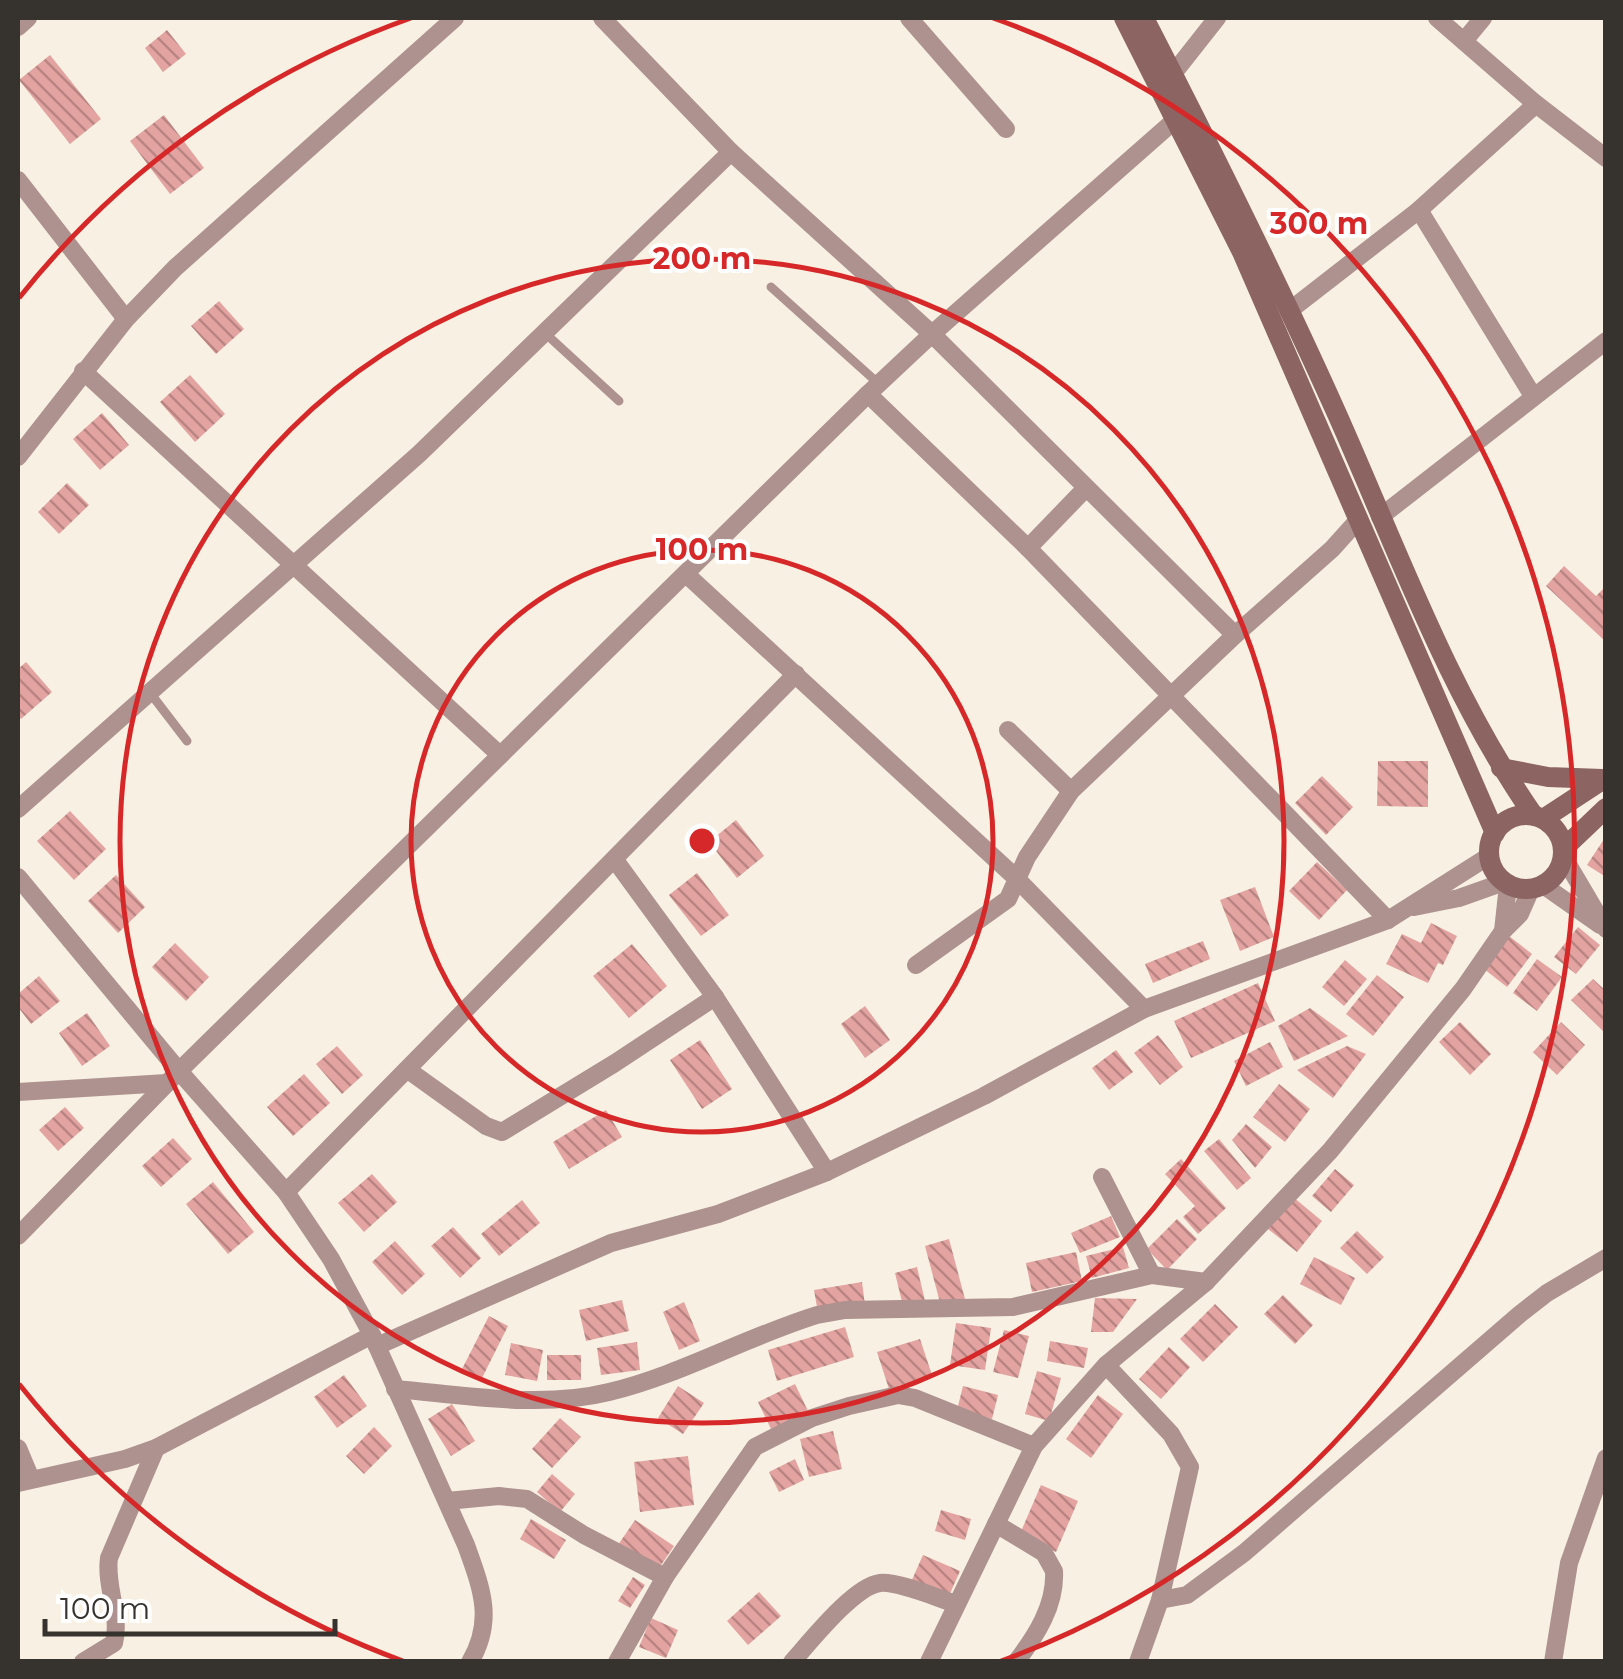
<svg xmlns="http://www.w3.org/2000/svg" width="1623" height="1679" viewBox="0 0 1623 1679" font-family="Montserrat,sans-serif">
<defs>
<pattern id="building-back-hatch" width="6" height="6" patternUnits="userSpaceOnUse" patternTransform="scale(2.5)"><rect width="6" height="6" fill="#e3a3a0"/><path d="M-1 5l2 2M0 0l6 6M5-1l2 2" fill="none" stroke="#b98583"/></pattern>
</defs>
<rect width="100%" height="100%" fill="#f8f1e3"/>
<g fill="url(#building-back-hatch)">
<polygon points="167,30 186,54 163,72 145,48"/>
<polygon points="50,55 101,119 70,144 19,80"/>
<polygon points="164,115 204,168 170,194 130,141"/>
<polygon points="219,301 244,329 216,354 191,326"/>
<polygon points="190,375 225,414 195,442 160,402"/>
<polygon points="102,413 129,445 100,470 73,439"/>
<polygon points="67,483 89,505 59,534 38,512"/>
<polygon points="1564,566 1596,596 1606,586 1606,642 1546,586"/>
<polygon points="26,662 52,692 21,719 18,715 18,669"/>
<polygon points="1378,761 1428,761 1428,807 1377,806"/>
<polygon points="1322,776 1353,807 1326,835 1295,803"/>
<polygon points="70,811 106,849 74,880 37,841"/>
<polygon points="736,820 764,856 737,878 709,842"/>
<polygon points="1606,836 1606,877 1587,865"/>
<polygon points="1317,862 1347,890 1319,920 1289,891"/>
<polygon points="697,873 729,915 701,936 669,895"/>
<polygon points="116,875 145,907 118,933 88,901"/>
<polygon points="1255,887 1274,937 1240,951 1220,900"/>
<polygon points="1431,923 1457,936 1443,965 1438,963 1428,983 1386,964 1402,934 1421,943"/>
<polygon points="1578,927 1600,945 1576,974 1554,957"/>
<polygon points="1509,936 1532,954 1507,987 1484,969"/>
<polygon points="1203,941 1210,959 1153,983 1145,964"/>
<polygon points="175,943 209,977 186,1001 152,967"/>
<polygon points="632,944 667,986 629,1018 593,976"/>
<polygon points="1537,959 1562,977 1537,1011 1513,993"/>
<polygon points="1345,960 1367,979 1344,1006 1322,987"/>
<polygon points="1377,975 1404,997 1373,1036 1346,1014"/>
<polygon points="39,976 60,1001 31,1024 18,1007 18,994"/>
<polygon points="1593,979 1606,991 1606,1029 1603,1031 1571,1000"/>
<polygon points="1258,983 1275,1021 1191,1058 1174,1021"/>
<polygon points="865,1006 890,1040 865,1058 841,1024"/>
<polygon points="1310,1008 1348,1036 1294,1061 1278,1026"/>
<polygon points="87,1013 110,1046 82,1066 59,1033"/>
<polygon points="1460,1022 1491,1054 1470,1075 1439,1042"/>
<polygon points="1561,1022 1585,1045 1557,1075 1533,1052"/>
<polygon points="1158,1035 1183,1067 1160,1085 1134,1053"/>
<polygon points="700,1040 732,1089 702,1109 670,1060"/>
<polygon points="1270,1042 1283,1067 1246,1086 1234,1061"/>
<polygon points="337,1046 363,1075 342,1094 316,1064"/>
<polygon points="1347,1046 1366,1054 1333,1098 1297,1070"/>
<polygon points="1116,1050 1133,1072 1109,1090 1092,1068"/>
<polygon points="304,1074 330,1103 293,1136 267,1107"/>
<polygon points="1279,1084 1310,1109 1285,1142 1253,1117"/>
<polygon points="65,1107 84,1128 58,1151 39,1130"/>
<polygon points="606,1110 622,1137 569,1169 553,1142"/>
<polygon points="1246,1124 1272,1147 1255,1168 1232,1140"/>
<polygon points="173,1138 192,1159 161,1187 142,1166"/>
<polygon points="1219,1139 1251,1178 1237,1190 1204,1151"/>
<polygon points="1181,1159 1226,1208 1198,1234 1183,1217 1195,1206 1165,1174"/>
<polygon points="1335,1169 1354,1185 1331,1212 1312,1196"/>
<polygon points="372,1174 397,1202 364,1232 338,1203"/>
<polygon points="213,1182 254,1232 228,1254 186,1204"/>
<polygon points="1293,1197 1322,1221 1297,1252 1268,1229"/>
<polygon points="522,1200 540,1223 499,1256 481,1234"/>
<polygon points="1111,1216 1120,1237 1080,1253 1071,1233"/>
<polygon points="1177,1219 1197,1239 1167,1270 1147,1249"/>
<polygon points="453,1227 481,1258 460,1278 431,1246"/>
<polygon points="1357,1231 1384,1257 1367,1274 1340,1248"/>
<polygon points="949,1239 966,1303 942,1310 925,1246"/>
<polygon points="395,1241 425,1274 402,1295 372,1262"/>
<polygon points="1123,1247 1129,1268 1092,1278 1086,1256"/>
<polygon points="1076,1252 1082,1281 1032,1292 1026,1263"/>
<polygon points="1314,1257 1355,1278 1341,1305 1300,1284"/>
<polygon points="917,1267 925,1301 903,1306 895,1273"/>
<polygon points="862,1282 865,1305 818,1313 814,1290"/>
<polygon points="1283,1295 1313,1325 1295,1344 1264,1314"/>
<polygon points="1095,1298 1137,1299 1113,1332 1091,1332"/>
<polygon points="622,1300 629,1331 586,1341 579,1310"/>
<polygon points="684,1302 700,1341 679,1350 663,1312"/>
<polygon points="1215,1304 1238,1327 1203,1362 1180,1339"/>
<polygon points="489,1316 508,1326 482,1378 462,1369"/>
<polygon points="956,1323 991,1328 985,1370 950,1365"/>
<polygon points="845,1327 854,1357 777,1381 768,1350"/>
<polygon points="1004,1330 1029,1336 1018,1378 993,1372"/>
<polygon points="920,1339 932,1375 889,1389 877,1352"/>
<polygon points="1050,1341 1088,1348 1084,1368 1047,1361"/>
<polygon points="637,1342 640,1370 601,1375 597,1348"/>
<polygon points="511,1343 543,1350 537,1381 505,1375"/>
<polygon points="1169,1347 1190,1367 1161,1399 1139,1379"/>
<rect x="547" y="1355" width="34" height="25"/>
<polygon points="1037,1371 1061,1378 1049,1421 1025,1414"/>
<polygon points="344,1375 367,1406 337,1428 314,1397"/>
<polygon points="795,1384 808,1411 771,1429 758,1402"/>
<polygon points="678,1386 704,1403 683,1434 658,1418"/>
<polygon points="963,1386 998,1395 992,1419 957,1410"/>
<polygon points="1098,1395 1123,1414 1091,1458 1066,1439"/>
<polygon points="452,1404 475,1441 451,1456 428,1419"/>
<polygon points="560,1418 581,1437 552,1468 532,1449"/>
<polygon points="374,1427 392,1446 364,1474 346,1456"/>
<polygon points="833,1431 842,1469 809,1477 800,1439"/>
<polygon points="688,1456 694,1505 640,1512 634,1462"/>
<polygon points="795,1459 804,1480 779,1492 769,1472"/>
<polygon points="552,1474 575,1494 560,1512 537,1492"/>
<polygon points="1041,1485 1078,1501 1056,1552 1019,1536"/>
<polygon points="941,1510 971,1519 965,1540 935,1531"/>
<polygon points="531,1519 566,1540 554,1559 520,1539"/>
<polygon points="635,1520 674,1546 657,1571 618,1545"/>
<polygon points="923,1555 960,1571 948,1598 911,1582"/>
<polygon points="633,1577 645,1585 630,1608 618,1601"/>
<polygon points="759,1592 781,1616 748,1645 727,1621"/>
<polygon points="651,1618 678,1630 666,1658 639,1647"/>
</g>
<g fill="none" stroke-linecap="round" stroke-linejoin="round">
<g stroke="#ae9290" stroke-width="9">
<polyline points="771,287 879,384"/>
<polyline points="546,334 619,401"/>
<polyline points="151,694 187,741"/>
</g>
<g stroke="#ae9290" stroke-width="18">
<polyline points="602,18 731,152 932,334 1235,635"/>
<polyline points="909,18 1006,129"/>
<polyline points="1437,18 1536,104 1606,158"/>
<polyline points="18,27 28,18"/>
<polyline points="1464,41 1483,18"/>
<polyline points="1165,84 1217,18"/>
<polyline points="18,180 126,319"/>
<polyline points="1419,210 1533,396"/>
<polyline points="1289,311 1419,210 1536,104"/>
<polyline points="83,371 500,755"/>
<polyline points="868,394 1028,548 1388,920"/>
<polyline points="18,457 126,319 175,268 455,18"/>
<polyline points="1380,517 1606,341"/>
<polyline points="1028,548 1085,489"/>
<polyline points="687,575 1016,878 1144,1009"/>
<polyline points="1008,730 1071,791"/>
<polyline points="18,809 419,454 731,152"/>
<polyline points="1563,856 1606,929"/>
<polyline points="615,860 715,997 827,1172"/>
<path d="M18 877 179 1071 286 1192 331 1259 372 1335 466 1545C481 1587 495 1620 470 1662"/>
<polyline points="1543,885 1600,925"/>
<polyline points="1414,907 1459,898 1504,882"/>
<polyline points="1503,931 1508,885"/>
<polyline points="916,965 1008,899 1027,857 1071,791 1235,635 1332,549 1359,519"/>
<polyline points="408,1070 486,1126 502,1132 615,1063 715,997"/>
<polyline points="18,1092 167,1083"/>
<polyline points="1102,1177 1152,1275"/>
<polyline points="286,1192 796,674"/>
<polyline points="18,1236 179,1071 868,394 932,334 1183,113"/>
<polyline points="377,1346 611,1243 718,1214 827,1172 984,1096 1144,1009 1388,920 1489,856"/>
<polyline points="1106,1365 1171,1434 1190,1467 1160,1600 1138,1662"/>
<path d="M395 1389C464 1395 541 1409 609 1392 680 1375 746 1337 817 1315L845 1310 1013 1307 1152 1275 1206 1282"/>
<polyline points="18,1448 31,1479"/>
<polyline points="18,1483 125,1459 156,1448 372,1335"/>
<polyline points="447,1501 499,1496 527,1499 584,1535 665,1577"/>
<path d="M996 1524 1044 1553 1054 1571C1056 1605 1036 1636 1016 1662"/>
<polyline points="1160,1600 1187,1595 1244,1553 1520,1314 1547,1293 1606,1258"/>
<path d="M83 1662 114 1643C121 1615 105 1586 109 1558L156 1448"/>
<polyline points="617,1662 665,1577 755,1447 812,1418 849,1406 898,1395 915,1398 1034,1446"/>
<path d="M792 1662C810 1642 854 1586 880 1583 898 1581 937 1598 956 1604"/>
<polyline points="929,1662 1034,1446 1106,1365 1206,1282 1330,1151 1463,989 1503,931 1520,914 1531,889"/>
<polyline points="1553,1662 1569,1563 1606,1458"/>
</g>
<g stroke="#8c6462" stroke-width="20">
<polyline points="1124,18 1242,252 1495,833"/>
<path d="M1144 18C1211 148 1277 280 1337 414 1398 551 1448 692 1534 816"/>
<polyline points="1501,768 1548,777 1602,779"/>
<circle cx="1526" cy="852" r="37"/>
<polyline points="1543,819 1604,779"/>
<polyline points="1563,849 1606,808"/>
</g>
</g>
<g fill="none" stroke="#d62828" stroke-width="5">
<circle cx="702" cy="841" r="291"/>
<circle cx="702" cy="841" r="582"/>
<path d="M403 1661A873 873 0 0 1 19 1384M19 298A873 873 0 0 1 411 18M993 18A873 873 0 0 1 1001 1661"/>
</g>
<circle cx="702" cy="841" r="15" fill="#d62828" stroke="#fff" stroke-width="5"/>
<g font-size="30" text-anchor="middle" font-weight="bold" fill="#d62828" stroke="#fff" stroke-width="8" stroke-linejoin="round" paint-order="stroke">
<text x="1319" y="234">300 m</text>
<text x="702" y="269">200 m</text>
<text x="702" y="560">100 m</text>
</g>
<rect width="1623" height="1679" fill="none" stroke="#36332e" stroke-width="40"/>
<path d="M45 1619v15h290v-15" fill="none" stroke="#36332e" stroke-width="5"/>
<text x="60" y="1619" font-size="30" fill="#36332e" stroke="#ffffff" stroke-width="8" paint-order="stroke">100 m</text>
</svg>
